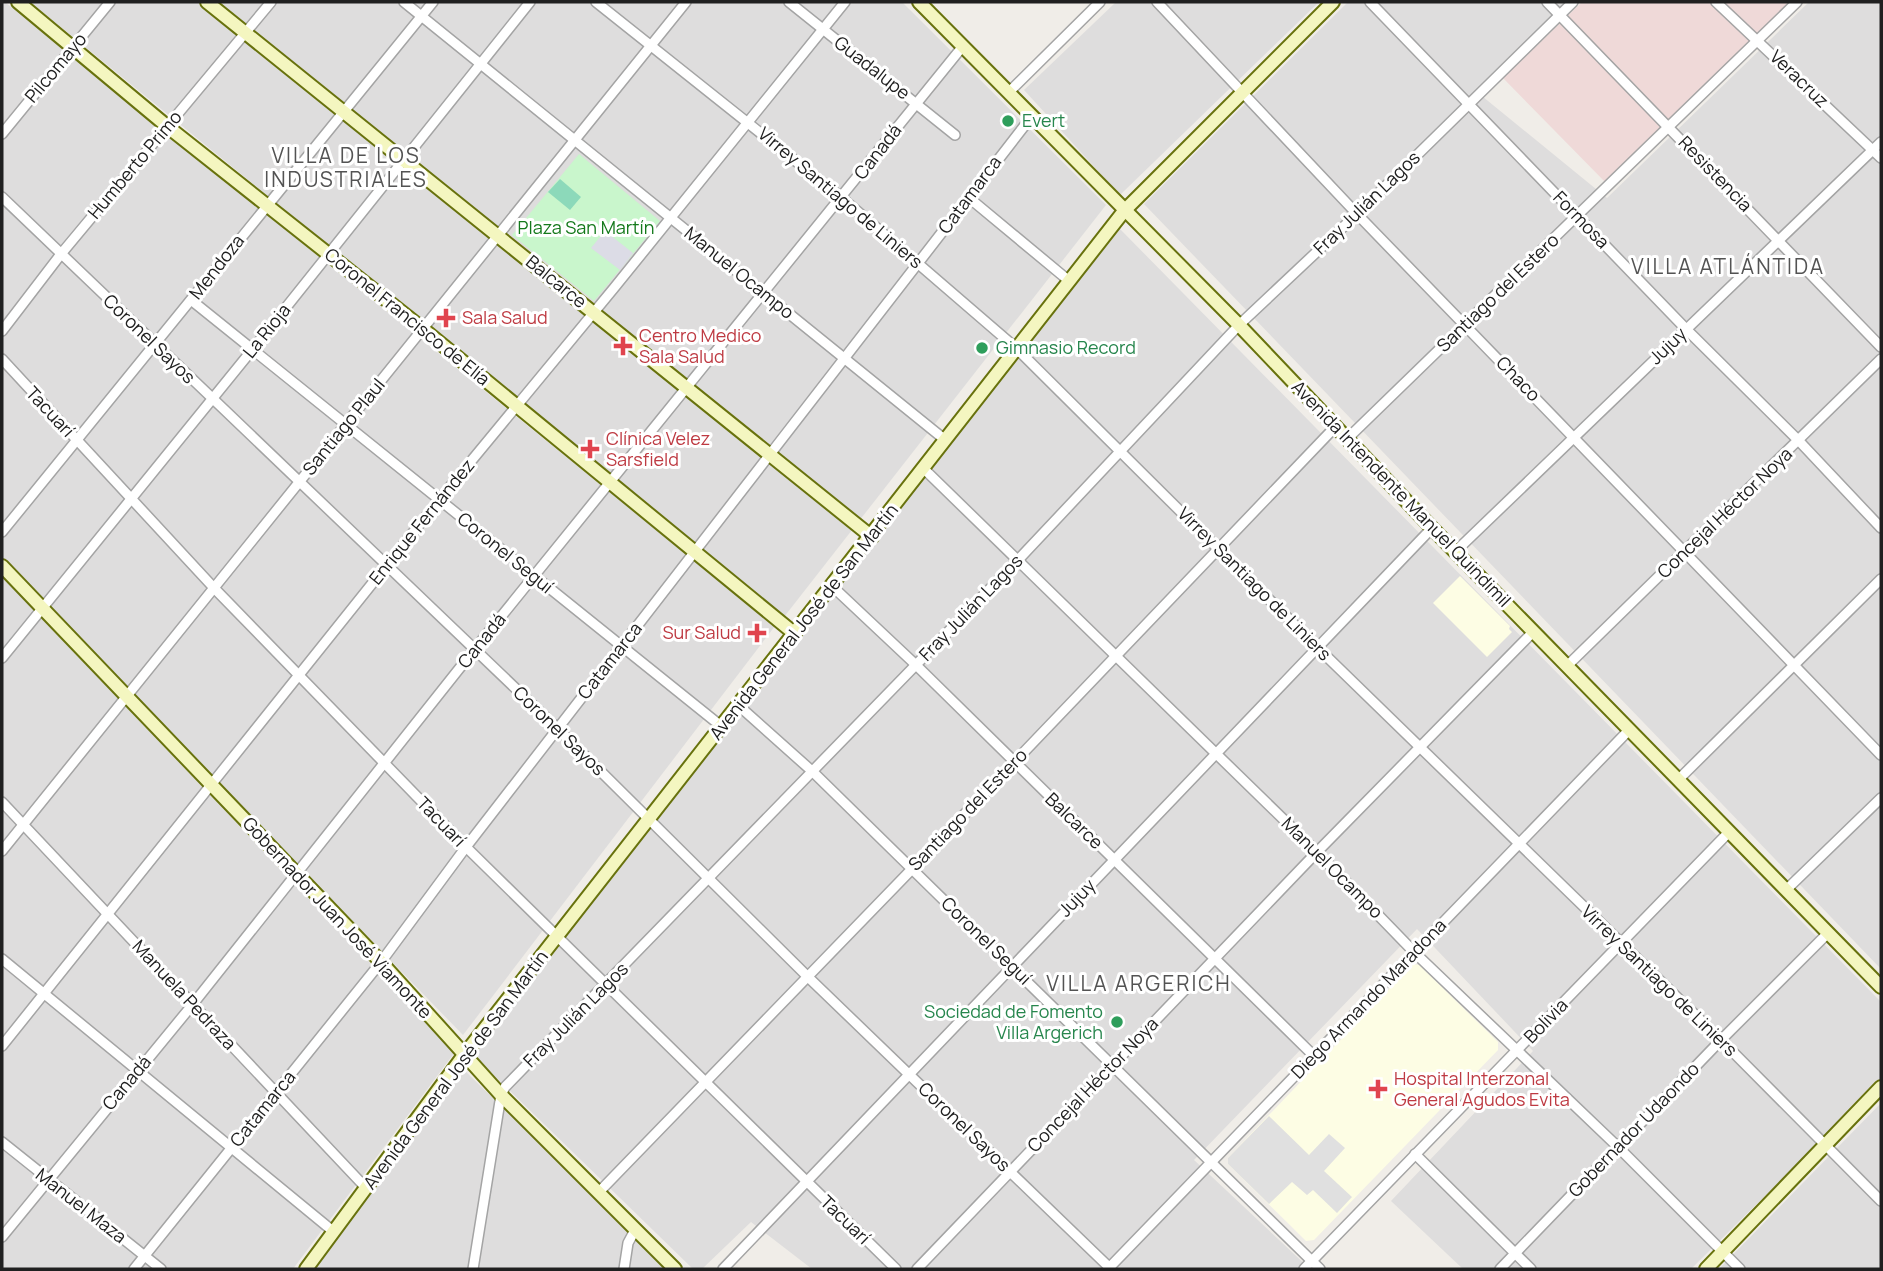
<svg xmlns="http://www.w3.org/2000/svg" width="1883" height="1271" viewBox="0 0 1883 1271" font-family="Manrope,sans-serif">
<rect width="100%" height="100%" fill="#f0ede8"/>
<g fill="#dedddd">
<polygon points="2,2 5,2 775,626 463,1035 2,561"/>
<polygon points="30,2 902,2 1106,205 784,617"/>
<polygon points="1116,2 1319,2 1120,195 1024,90"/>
<polygon points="1348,2 1567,2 1477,92 1607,198 1809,2 1881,2 1881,969 1144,204"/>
<polygon points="1120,229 1881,1002 1881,1081 1691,1269 1463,1269 1391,1201 1533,1051 1417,929 1194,1160 1310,1269 812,1269 751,1222 702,1269 693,1269 468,1050"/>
<polygon points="2,577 455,1052 293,1269 2,1269"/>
<polygon points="459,1065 668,1269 311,1269"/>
<polygon points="1881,1103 1881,1269 1719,1269"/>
</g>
<polygon fill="#efd9d8" points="1582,2 1790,2 1609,186 1503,78"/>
<g fill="#fdfde4">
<polygon points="1460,576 1510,626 1509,629 1512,632 1487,657 1433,603"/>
<polygon points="1413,964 1419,965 1498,1042 1498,1050 1314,1240 1306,1241 1228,1164 1228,1158"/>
</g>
<polygon fill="#c9f6cc" points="579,154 660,221 594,301 512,235"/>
<polygon fill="#8cd9ba" points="560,179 581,197 570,210 548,192"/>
<polygon fill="#e0e0e0" points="1269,1116 1309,1155 1329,1134 1345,1148 1324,1171 1352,1197 1337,1213 1313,1190 1307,1195 1292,1182 1269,1204 1228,1164 1228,1158"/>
<polygon fill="#dcdce6" points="605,231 633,253 620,270 591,248"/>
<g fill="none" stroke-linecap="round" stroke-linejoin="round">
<g stroke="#a4a4a4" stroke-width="12">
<g id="street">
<polyline points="404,2 944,439"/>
<polyline points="596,2 842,198 1016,348 1319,649 1721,1040 1881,1201"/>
<polyline points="789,2 955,135"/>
<polyline points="1157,2 1357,214 1881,755"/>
<polyline points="1370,2 1686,329 1799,441 1881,528"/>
<polyline points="1547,2 1881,347"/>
<polyline points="1716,2 1881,158"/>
<polyline points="1009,92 1100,2"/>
<polyline points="2,134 110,2"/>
<polyline points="2,197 558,729 808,977 1111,1269"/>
<polyline points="968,197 1068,280"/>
<polyline points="191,300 721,726"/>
<polyline points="2,331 61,254 271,2"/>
<polyline points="2,359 214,588 466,847 896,1269"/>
<polyline points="1348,438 1797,2"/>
<polyline points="923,468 1317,852 1414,952 1618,1147 1740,1269"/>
<polyline points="2,532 433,2"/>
<polyline points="1456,551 1881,142"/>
<polyline points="832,586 916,665 1314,1056"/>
<polyline points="2,658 252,350 530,2"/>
<polyline points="1568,665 1881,359"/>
<polyline points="738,705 813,772 1320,1269"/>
<polyline points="1679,779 1881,579"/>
<polyline points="2,802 366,1188"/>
<polyline points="2,851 686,2"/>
<polyline points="1786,890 1881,798"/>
<polyline points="2,959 334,1232"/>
<polyline points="2,1046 439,500 614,288 845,2"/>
<polyline points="2,1142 161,1269"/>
<polyline points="1415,1154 1531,1269"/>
<polyline points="598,1193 912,869 1336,426"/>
<polyline points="2,1237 193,1004 474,650 963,46"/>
<polyline points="134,1269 381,962 466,847 1032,116"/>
<polyline points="473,1269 501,1095 505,1087 1018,560 1239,325 1357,214 1573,2"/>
<polyline points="624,1269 628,1243 635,1230"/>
<polyline points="723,1269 1432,528"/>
<polyline points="917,1269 1317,852 1533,632"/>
<polyline points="1108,1269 1630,729"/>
<polyline points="1304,1269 1729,832"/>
<polyline points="1500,1269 1721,1040 1828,933"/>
</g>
</g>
<g stroke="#68720d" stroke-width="16">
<g id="secondary">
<polyline points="18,2 168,127 423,329 795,634"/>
<polyline points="207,2 872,537"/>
<polyline points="919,2 1239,325 1432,528 1881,987"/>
<polyline points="2,566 381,962 501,1095 675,1269"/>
<polyline points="306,1269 464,1055 1124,211 1333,2"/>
<polyline points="1706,1269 1881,1087"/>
</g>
</g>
<use href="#street" stroke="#fff" stroke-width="9"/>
<use href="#secondary" stroke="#f4f6c0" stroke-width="12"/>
</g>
<g fill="#2e9e5b" stroke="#fff" stroke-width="2.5">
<circle cx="1008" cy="121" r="7"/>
<circle cx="982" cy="348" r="7"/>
<circle cx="1117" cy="1022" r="7"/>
</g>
<g fill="#e0444e" stroke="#fff" stroke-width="2.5">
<path d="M442.5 307.5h7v7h7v7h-7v7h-7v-7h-7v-7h7z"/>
<path d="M619.5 335.5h7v7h7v7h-7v7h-7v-7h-7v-7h7z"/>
<path d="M586.5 438.5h7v7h7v7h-7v7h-7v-7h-7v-7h7z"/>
<path d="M753.5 622.5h7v7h7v7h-7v7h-7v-7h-7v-7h7z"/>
<path d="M1374.5 1078.5h7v7h7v7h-7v7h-7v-7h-7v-7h7z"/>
</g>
<g text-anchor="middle" stroke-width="6" stroke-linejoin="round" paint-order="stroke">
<g font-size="18" fill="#202020" stroke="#fff">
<text transform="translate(56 68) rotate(-50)" y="6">Pilcomayo</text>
<text transform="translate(872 68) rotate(38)" y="6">Guadalupe</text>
<text transform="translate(1799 79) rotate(44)" y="6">Veracruz</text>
<text transform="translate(878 152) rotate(-52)" y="6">Canadá</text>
<text transform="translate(135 165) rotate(-50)" y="6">Humberto Primo</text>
<text transform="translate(1715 174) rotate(46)" y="6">Resistencia</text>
<text transform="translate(970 195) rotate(-53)" y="6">Catamarca</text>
<text transform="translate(840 198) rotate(40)" y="6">Virrey Santiago de Liniers</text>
<text transform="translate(1367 203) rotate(-44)" y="6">Fray Julián Lagos</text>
<text transform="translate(1581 220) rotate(46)" y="6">Formosa</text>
<text transform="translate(217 267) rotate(-52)" y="6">Mendoza</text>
<text transform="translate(739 273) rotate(39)" y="6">Manuel Ocampo</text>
<text transform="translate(556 282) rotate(39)" y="6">Balcarce</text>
<text transform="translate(1498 293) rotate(-44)" y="6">Santiago del Estero</text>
<text transform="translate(407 317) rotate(39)" y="6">Coronel Francisco de Elía</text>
<text transform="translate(267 331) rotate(-51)" y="6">La Rioja</text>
<text transform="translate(149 339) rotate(44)" y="6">Coronel Sayos</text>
<text transform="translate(1668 346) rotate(-44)" y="6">Jujuy</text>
<text transform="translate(1518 379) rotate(46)" y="6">Chaco</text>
<text transform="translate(50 412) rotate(47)" y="6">Tacuarí</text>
<text transform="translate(344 427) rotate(-51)" y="6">Santiago Plaul</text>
<text transform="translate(1401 494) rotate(46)" y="6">Avenida Intendente Manuel Quindimil</text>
<text transform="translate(1725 513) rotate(-44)" y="6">Concejal Héctor Noya</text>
<text transform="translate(422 522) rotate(-51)" y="6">Enrique Fernández</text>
<text transform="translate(505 553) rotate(39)" y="6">Coronel Seguí</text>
<text transform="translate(1254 584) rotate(45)" y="6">Virrey Santiago de Liniers</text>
<text transform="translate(971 608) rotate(-46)" y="6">Fray Julián Lagos</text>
<text transform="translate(804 622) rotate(-52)" y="6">Avenida General José de San Martín</text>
<text transform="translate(482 641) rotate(-51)" y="6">Canadá</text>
<text transform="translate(610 661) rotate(-52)" y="6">Catamarca</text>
<text transform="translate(559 731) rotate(44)" y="6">Coronel Sayos</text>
<text transform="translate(968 810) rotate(-46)" y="6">Santiago del Estero</text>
<text transform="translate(1074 821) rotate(44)" y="6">Balcarce</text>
<text transform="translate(441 822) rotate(46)" y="6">Tacuarí</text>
<text transform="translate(1332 868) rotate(45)" y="6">Manuel Ocampo</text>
<text transform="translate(1077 898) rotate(-46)" y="6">Jujuy</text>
<text transform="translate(337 918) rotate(47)" y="6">Gobernador Juan José Viamonte</text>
<text transform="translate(986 941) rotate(44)" y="6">Coronel Seguí</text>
<text transform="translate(1659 981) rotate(44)" y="6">Virrey Santiago de Liniers</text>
<text transform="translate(184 995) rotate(47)" y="6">Manuela Pedraza</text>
<text transform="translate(1369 999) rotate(-46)" y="6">Diego Armando Maradona</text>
<text transform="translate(576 1015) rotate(-45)" y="6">Fray Julián Lagos</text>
<text transform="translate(1546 1021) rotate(-46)" y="6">Bolivia</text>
<text transform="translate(456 1070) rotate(-53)" y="6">Avenida General José de San Martín</text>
<text transform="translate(127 1083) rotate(-50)" y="6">Canadá</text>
<text transform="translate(1093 1085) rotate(-46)" y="6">Concejal Héctor Noya</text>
<text transform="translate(263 1109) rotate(-51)" y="6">Catamarca</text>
<text transform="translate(964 1127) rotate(44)" y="6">Coronel Sayos</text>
<text transform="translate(1634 1130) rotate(-46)" y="6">Gobernador Udaondo</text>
<text transform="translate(81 1206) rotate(38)" y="6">Manuel Maza</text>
<text transform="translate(845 1220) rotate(44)" y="6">Tacuarí</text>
</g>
<g font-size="18" fill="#27864d" stroke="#fff" text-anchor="start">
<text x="1022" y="127">Evert</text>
<text x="996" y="354">Gimnasio Record</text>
<text x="1103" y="1018" text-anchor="end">Sociedad de Fomento<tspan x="1103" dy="21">Villa Argerich</tspan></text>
</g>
<g font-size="18" fill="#14791b" stroke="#fff">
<text x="586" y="234">Plaza San Martín</text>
</g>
<g font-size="18" fill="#be3a42" stroke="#fff" text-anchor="start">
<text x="462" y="324">Sala Salud</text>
<text x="639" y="342">Centro Medico<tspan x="639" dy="21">Sala Salud</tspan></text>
<text x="606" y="445">Clínica Velez<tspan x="606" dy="21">Sarsfield</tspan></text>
<text x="741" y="639" text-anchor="end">Sur Salud</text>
<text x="1394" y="1085">Hospital Interzonal<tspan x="1394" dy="21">General Agudos Evita</tspan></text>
</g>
<g font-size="21" letter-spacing="2" fill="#535353" stroke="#fff">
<text x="346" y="163">VILLA DE LOS<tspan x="346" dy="24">INDUSTRIALES</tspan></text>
<text x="1728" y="274">VILLA ATLÁNTIDA</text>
<text x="1139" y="991">VILLA ARGERICH</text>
</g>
</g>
<rect width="1883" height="1271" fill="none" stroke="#202020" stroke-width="7"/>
</svg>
